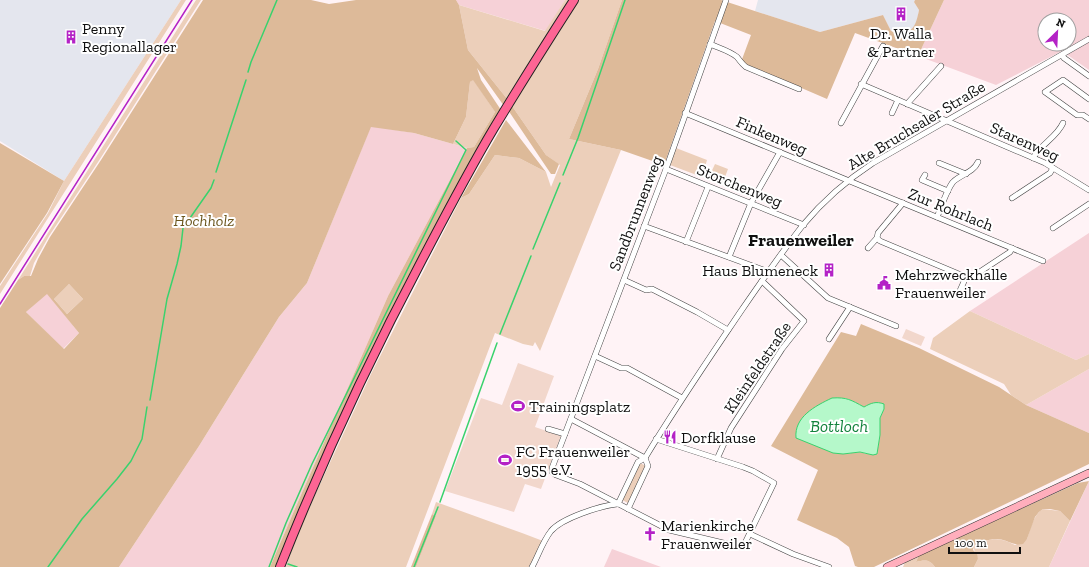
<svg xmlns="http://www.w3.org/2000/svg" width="1089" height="567" viewBox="0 0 1089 567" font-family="'Zilla Slab',serif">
<rect width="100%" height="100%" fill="#fff3f6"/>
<g fill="#e4e6ee">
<polygon points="0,0 181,0 64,181 0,141"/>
<polygon points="758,0 915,0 914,2 919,10 916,25 908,32 899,32 891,31 883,15 820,32 755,11"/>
</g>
<g fill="#f6d1d7" fill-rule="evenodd">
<polygon points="456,0 565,0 546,31 459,5"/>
<path d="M944 0H1089V70L1062 51 996 85 918 56ZM1045 20H1069V44H1045Z"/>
<polygon points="371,126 414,133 467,148 388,296 294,511 270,567 119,567 199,446 279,317 307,283"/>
<polygon points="1089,233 1089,354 1076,360 970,311"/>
<polygon points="47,293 79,333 63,349 26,312"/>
<polygon points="1089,369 1089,433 1026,405"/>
<polygon points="1089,481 1089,567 1049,567"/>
<polygon points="612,549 661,567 604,567"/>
</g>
<g fill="#eccfba">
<polygon points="181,0 186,0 0,294 0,286 48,213 64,181"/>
<polygon points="196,0 201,0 100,159 49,236 34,263 30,276 24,276 18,280"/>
<polygon points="565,0 571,0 508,100 468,50 459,5 545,31"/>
<polygon points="579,0 622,0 598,69 569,139 621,150 540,351 535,342 533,346 523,344 495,333 406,567 286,567 297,534 371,374 461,198 469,194 495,155 519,158 546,172 551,187 560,165 546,155 512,106"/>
<polygon points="473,79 495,112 474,147 467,148 453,144 466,117 470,82"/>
<polygon points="676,148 707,160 702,177 670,165"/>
<polygon points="715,164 728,169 722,185 708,179"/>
<polygon points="69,284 83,299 67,314 54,299"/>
<polygon points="970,311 1076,360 1089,354 1089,369 1026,405 1011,395 1004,384 930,349 933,338"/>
<polygon points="640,463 646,466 628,503 622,500"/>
<polygon points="436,502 522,533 543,541 529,567 416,567 436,516 432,514"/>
<path d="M1043 509 1060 511 1070 521 1049 567H974L978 559C975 552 972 549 976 542 994 540 997 536 1015 545L1027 539C1031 528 1033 515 1043 509Z"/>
<path d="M919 555 916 562C925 560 929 559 935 567H903L905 562Z"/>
</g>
<g fill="#ddba99" fill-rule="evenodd">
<path d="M203 0H311L329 4 356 0H456L459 5 468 50 508 100 504 106 477 68 481 80 501 110C414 256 338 409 276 567H270L294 511 388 296 467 148 474 147 495 112 473 80 470 82 466 117 453 144 414 133 371 127 307 283 279 317 199 446 119 567H0V308L18 280 24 276H31L38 259 50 237 101 160ZM69 284 83 299 67 314 54 299ZM47 294 79 333 64 349 26 312Z"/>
<path d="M622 0H721L820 32 883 15 891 31C912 34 915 30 919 10L914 2 915 0H944L918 56 855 33 827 99 741 62 751 35 715 21 664 165 621 150 569 139 598 69Z"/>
<polygon points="512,106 546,155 559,164 555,174 551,174 508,110"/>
<polygon points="506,120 546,172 519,158 495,155 469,194 461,198"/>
<polygon points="0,143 64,181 47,213 0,284"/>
<path d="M861 324 919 348 999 387 1026 405 1089 433V464L874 567H858L855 566 849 547 837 538 797 520 818 470 771 446 841 332 856 336ZM832 398H842L848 399 864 407 884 409 880 418V435L877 454H867L860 452 843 454Z"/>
<path d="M1089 481 1070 521 1060 511 1050 509H1043L1039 512 1035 517 1027 539 1023 544C1012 546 1009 540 998 539 991 539 983 541 976 542L974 546 973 550 977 554 978 559 974 567H935C929 559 925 560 916 562L919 555 924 553 1078 483Z"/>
<polygon points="432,514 436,516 416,567 411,567"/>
</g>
<g fill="#f2d7cc">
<polygon points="906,329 925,337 921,346 902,338"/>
<polygon points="518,363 554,376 535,427 561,436 541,489 525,484 514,512 445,491 481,398 502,405"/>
</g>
<path fill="#b5f8ca" stroke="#39d26d" d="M832 398C847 397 851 400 864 407 871 403 876 401 884 404V409L880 418V435L877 454 873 455 860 452 843 454 833 453 796 438C794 417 815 406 832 398Z"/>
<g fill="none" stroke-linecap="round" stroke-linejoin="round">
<g stroke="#39d26d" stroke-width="1.5">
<polyline points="248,72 251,62 277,0"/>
<polyline points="216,172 246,80"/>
<polyline points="563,175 578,138 625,0"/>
<polyline points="533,249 560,183"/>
<polyline points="500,334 531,256"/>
<polyline points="150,400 167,299 177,264 181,246 183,228 211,188 214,180"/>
<polyline points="440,502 497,343"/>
<polyline points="288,564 297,567"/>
<polyline points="48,567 82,519 117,479 131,461 142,439 147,407"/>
<polyline points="269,567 286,523 312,464 466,150 456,141"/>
<polyline points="414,567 438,507"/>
</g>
<g stroke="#434343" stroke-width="6">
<g id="street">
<path d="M710 44C719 48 730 51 737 57 740 61 742 64 746 67L799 89"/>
<polyline points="1062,55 1064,58 1089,76"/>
<polyline points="861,84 1045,163 1089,190"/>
<polyline points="1089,99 1063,80 1045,92 1077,115 1083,115 1089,119"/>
<polyline points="907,104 941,66"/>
<polyline points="685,113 1043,261"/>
<polyline points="892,113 898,100"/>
<polyline points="841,123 883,46"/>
<path d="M1033 158C1041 144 1057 137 1063 123"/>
<polyline points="939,163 966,174"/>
<polyline points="666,169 804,225"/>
<polyline points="925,175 922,180 948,191"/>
<polyline points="1012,198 1050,173 1053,168"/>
<polyline points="903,203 878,233 877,238 880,241 966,277 972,277 1010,252 1012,248"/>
<path d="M937 217C941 208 947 189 953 182 961 174 973 173 978 162"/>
<polyline points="644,226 769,272"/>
<polyline points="1053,228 1089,204"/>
<polyline points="686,242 708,187"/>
<polyline points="868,248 877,238"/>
<polyline points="781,255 828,298 896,326"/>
<polyline points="729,257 751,203 780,152"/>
<polyline points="624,280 646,290 652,289 697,312 728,330"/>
<polyline points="958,295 966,277"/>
<polyline points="829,339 850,307"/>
<polyline points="595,356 621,368 627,368 682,398"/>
<polyline points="571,419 645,458"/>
<polyline points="548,429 565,434"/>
<polyline points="656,439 743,467 753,471 774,483 744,545 741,547 736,546 669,530 580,484 556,475 552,472 552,468 666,169 726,0"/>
<polyline points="717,459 731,428 782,349 804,321 762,281"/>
<path d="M618 504 638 462 645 458C675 408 708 360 741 311 761 282 781 253 803 225 823 201 847 180 873 163L1089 39"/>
<polyline points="628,509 648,466 645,458"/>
<polyline points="750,534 793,554 829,567"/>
<path d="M532 567C538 556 543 541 551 531 562 518 600 506 617 504"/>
</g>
</g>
<g stroke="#323232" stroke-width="8">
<polyline id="secondary" points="887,567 1089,473"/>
</g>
<g stroke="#212121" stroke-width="10">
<path id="primary" d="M280 567C322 461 370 358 423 258 446 214 469 170 494 128 520 85 547 42 574 0"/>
</g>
<use href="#street" stroke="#fff" stroke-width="5"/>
<use href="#secondary" stroke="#ffaebc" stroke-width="7"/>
<use href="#primary" stroke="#fd6594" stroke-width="8"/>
<polyline stroke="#b422c6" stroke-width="1.5" points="0,304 192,0"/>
</g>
<defs>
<g id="building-bare" transform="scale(1.08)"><path d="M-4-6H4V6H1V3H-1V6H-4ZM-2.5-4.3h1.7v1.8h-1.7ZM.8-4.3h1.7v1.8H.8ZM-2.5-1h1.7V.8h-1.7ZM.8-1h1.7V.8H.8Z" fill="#b422c6" stroke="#fff" stroke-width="2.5" paint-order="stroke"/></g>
<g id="civic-bare" transform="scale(1.08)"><path d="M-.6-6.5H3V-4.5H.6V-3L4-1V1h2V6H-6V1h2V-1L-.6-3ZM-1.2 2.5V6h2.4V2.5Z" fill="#b422c6" stroke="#fff" stroke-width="2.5" paint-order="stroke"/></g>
<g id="stadium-bare" transform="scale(1.08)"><path d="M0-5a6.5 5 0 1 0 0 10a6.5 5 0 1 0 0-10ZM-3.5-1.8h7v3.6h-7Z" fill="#b422c6" stroke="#fff" stroke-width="2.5" paint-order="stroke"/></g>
<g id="restaurant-bare" transform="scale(1.08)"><path d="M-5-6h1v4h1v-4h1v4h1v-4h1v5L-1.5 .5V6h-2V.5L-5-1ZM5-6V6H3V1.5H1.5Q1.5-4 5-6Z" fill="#b422c6" stroke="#fff" stroke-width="2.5" paint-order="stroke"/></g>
<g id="church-bare" transform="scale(1.08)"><path d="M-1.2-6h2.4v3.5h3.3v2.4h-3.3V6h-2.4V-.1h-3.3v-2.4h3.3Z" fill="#b422c6" stroke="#fff" stroke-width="2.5" paint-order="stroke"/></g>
</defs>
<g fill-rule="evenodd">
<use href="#building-bare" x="901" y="14"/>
<use href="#building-bare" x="71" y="37"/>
<use href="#building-bare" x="829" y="270"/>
<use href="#civic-bare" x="884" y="283"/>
<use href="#stadium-bare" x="518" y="406"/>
<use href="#restaurant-bare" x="670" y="437"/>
<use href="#stadium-bare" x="505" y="460"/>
<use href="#church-bare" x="650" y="534"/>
</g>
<g text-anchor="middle" stroke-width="4" stroke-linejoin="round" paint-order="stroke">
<g font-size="16" fill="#101010" stroke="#fff" text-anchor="start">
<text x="82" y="34">Penny<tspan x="82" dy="18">Regionallager</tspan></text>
<text x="901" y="39" text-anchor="middle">Dr. Walla<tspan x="901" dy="18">&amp; Partner</tspan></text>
<text x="818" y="276" text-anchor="end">Haus Blumeneck</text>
<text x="895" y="280">Mehrzweckhalle<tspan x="895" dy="18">Frauenweiler</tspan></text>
<text x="529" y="412">Trainingsplatz</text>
<text x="681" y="443">Dorfklause</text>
<text x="516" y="457">FC Frauenweiler<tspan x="516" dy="18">1955 e.V.</tspan></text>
<text x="661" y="531">Marienkirche<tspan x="661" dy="18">Frauenweiler</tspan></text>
</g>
<g font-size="16" fill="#101010" stroke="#fff">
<text transform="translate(916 125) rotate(-31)" y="6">Alte Bruchsaler Straße</text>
<text transform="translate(772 135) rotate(23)" y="6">Finkenweg</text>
<text transform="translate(1025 141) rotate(24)" y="6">Starenweg</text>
<text transform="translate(740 185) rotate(22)" y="6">Storchenweg</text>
<text transform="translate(951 209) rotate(22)" y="6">Zur Rohrlach</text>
<text transform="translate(635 213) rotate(-69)" y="6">Sandbrunnenweg</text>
<text transform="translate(757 367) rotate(-56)" y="6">Kleinfeldstraße</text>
</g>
<g font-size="16" font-style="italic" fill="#6b561d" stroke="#fff">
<text x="204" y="226">Hochholz</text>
</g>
<g font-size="17" font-style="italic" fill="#12823c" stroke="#fff">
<text x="839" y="432">Bottloch</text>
</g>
<g font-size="18" font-weight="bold" fill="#101010" stroke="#fff">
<text x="801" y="246">Frauenweiler</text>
</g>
</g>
<g transform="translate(1057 32) rotate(24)"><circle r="19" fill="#ffffff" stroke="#9f9f9f"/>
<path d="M0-3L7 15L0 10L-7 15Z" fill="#b422c6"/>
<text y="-6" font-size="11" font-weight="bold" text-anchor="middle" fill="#101010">N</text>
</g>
<path d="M949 547v6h71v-6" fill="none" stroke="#101010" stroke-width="2"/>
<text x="955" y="547" font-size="12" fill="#101010" stroke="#ffffff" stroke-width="3" paint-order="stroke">100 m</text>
</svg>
